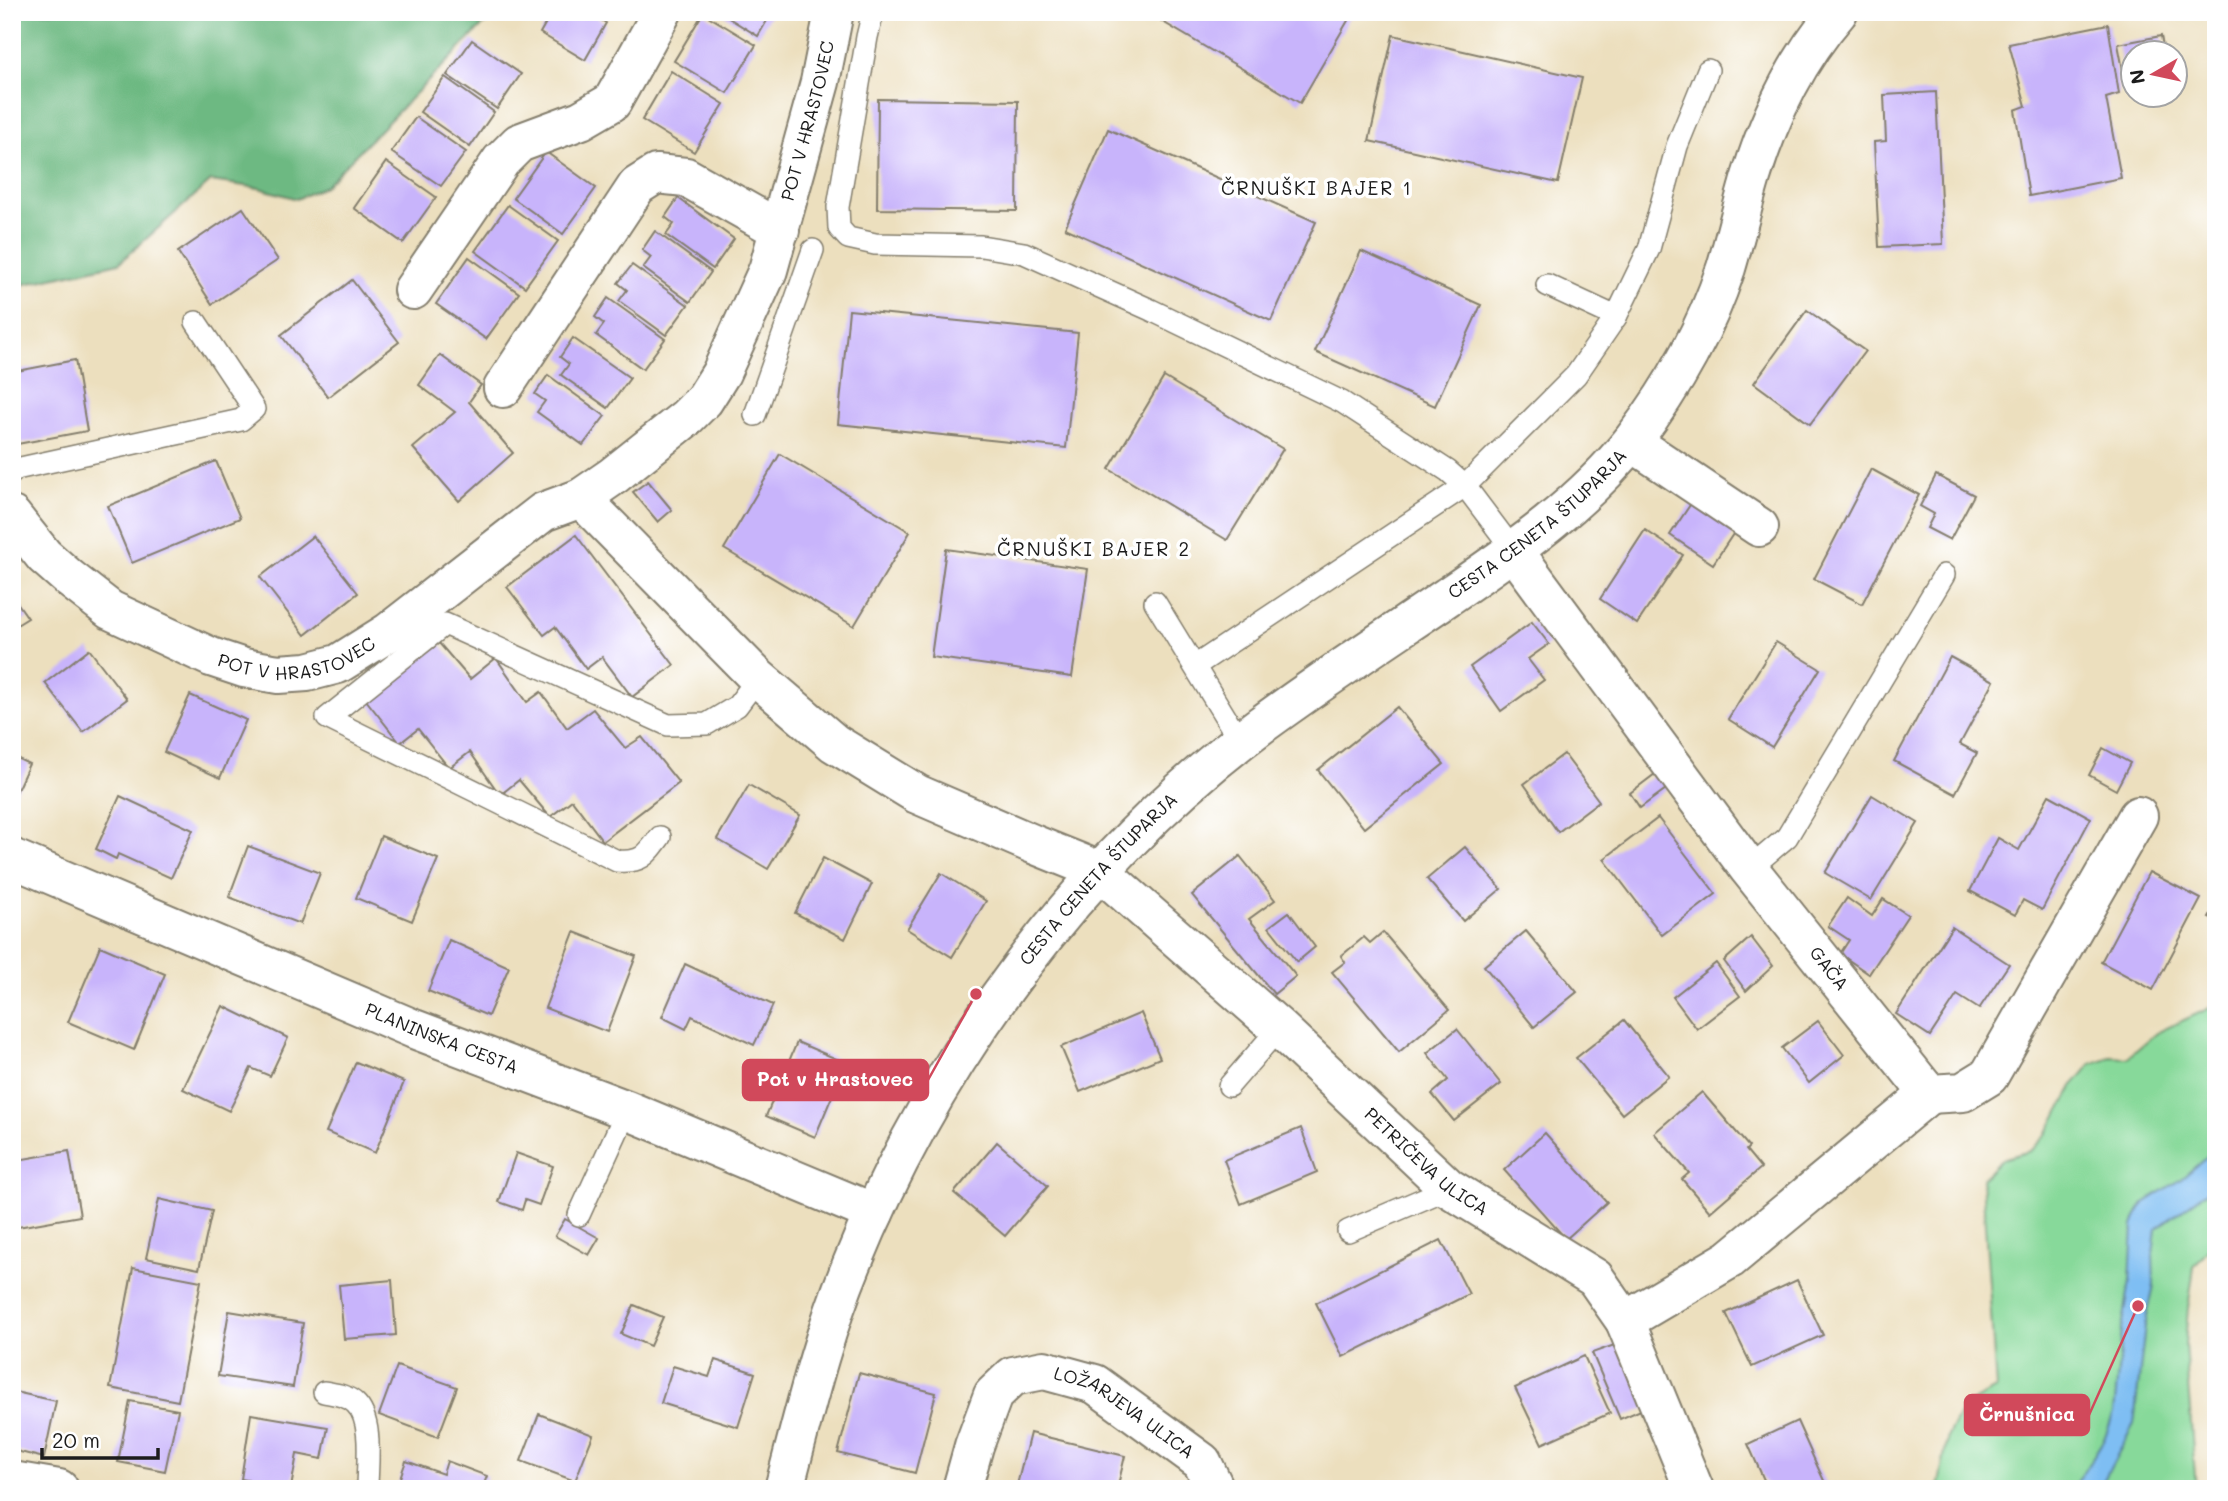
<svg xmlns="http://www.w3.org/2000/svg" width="2228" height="1501" viewBox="0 0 2228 1501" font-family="Mali,sans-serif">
<rect width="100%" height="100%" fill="#fff"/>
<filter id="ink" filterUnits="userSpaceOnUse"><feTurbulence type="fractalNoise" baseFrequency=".0143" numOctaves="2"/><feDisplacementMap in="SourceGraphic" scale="14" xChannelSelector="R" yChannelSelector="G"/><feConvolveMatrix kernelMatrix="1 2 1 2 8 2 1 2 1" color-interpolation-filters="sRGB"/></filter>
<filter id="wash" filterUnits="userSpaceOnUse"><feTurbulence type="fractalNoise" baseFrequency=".00686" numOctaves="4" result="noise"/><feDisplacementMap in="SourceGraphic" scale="28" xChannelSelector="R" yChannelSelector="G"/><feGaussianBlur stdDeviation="1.57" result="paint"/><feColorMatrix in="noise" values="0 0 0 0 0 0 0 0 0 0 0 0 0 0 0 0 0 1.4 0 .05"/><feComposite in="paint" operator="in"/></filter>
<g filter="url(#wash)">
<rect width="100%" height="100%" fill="#ecdfbe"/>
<polygon fill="#87d99a" stroke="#527a5b" stroke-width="2" points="2216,1005 2216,1239 2194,1267 2188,1308 2185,1345 2196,1489 1938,1489 1948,1436 1963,1406 1996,1389 1982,1179 2002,1159 2030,1151 2046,1135 2075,1083 2091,1064 2110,1057 2127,1058 2156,1033"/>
<polygon fill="#6db982" stroke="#446a4f" stroke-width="2" points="12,12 496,12 325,186 297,199 259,188 211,181 119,263 12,287"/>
<polygon fill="#7ebef3" stroke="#4d6d88" stroke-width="2" points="2216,1149 2216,1185 2156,1229 2153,1254 2154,1285 2145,1326 2134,1424 2099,1489 2073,1489 2104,1439 2114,1413 2122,1329 2130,1281 2133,1226 2136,1217 2144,1203 2181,1179"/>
<g id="blocks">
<g fill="#c8b4fb">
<polygon points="552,12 588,12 606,23 585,60 540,33"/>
<polygon points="719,12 772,12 758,36"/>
<polygon points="1146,12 1353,12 1300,103"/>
<polygon points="703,13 756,45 727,93 674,61"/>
<polygon points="2108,24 2119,94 2106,98 2121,178 2029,196 2015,110 2026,106 2009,44"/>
<polygon points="1393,35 1582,78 1558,183 1369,141"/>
<polygon points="2161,36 2164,52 2133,52 2133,84 2126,85 2118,44"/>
<polygon points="472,40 521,74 497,109 447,75"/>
<polygon points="671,71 724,104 694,152 642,120"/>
<polygon points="445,77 494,112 470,147 420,112"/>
<polygon points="2216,80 2216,97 2215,98 2211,81"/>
<polygon points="1936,92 1943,244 1879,247 1874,142 1886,141 1884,95"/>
<polygon points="878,99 1018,101 1017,211 877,209"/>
<polygon points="416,117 466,152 441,186 391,152"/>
<polygon points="1108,129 1316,222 1271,321 1065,228"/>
<polygon points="546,152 596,188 563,234 513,198"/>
<polygon points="386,162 436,197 403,243 354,208"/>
<polygon points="678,198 734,239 713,269 666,235 674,224 665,217"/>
<polygon points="508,205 558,241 525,287 475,251"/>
<polygon points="243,208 278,260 212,304 178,252"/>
<polygon points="655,231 711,272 690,302 643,268 651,257 642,250"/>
<polygon points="1361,251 1481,305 1435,406 1315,352"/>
<polygon points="469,257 519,293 486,339 436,304"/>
<polygon points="632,265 688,305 666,335 619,301 627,290 618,283"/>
<polygon points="352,280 399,342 328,397 281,335"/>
<polygon points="608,298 665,339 643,369 596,335 604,324 595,317"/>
<polygon points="849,310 1078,333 1066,448 838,424"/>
<polygon points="1807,310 1865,351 1810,424 1754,383"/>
<polygon points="573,338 630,378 608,408 561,375 569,364 560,357"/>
<polygon points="440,355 481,385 469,402 513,453 459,501 413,448 455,412 419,385"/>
<polygon points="75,360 87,431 12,445 12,372"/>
<polygon points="548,375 605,416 583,445 537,412 545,401 535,394"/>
<polygon points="1164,377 1283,449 1227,540 1109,469"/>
<polygon points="780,454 910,532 854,626 724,549"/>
<polygon points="216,461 240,518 132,563 108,506"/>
<polygon points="1871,469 1919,495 1862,604 1814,579"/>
<polygon points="1936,475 1974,495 1950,540 1927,528 1934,514 1920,506"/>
<polygon points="648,481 672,510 658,522 633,492"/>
<polygon points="1692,502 1735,531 1713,564 1670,535"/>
<polygon points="1645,530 1683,555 1637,624 1600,599"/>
<polygon points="576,535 674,665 632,697 602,657 586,669 555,627 544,635 507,587"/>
<polygon points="313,536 358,593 305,635 260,577"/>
<polygon points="946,549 1088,569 1072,677 931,657"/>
<polygon points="12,595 28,618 12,628"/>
<polygon points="1532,622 1549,644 1528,659 1544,680 1501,711 1470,667"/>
<polygon points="1776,642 1820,669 1772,747 1728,719"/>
<polygon points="439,643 470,679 496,658 527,702 541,692 567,728 593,709 625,748 642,737 679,783 603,841 572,800 550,817 519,780 500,795 470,752 449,768 418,729 400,743 366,700"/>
<polygon points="89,649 127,699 83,732 45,683"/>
<polygon points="1950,657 1994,681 1960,744 1977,753 1955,794 1894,761"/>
<polygon points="190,695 246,720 220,778 164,752"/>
<polygon points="1397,707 1444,764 1364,828 1318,770"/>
<polygon points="2103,748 2130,763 2116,790 2089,775"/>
<polygon points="1564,754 1599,801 1558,832 1524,784"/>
<polygon points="12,756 29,764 12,801"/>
<polygon points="1659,771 1670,786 1640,808 1630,793"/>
<polygon points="749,785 800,815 768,869 717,839"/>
<polygon points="1872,795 1918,823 1871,900 1825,873"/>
<polygon points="2049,795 2091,818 2042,910 2023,900 2015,915 1970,891 1998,838 2019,850"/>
<polygon points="120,796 193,830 171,878 118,854 116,859 96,849"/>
<polygon points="1658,818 1716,894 1662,935 1604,859"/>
<polygon points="381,836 438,859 412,921 356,898"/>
<polygon points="248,846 320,873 300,924 229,897"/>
<polygon points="1465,847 1501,889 1463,921 1427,879"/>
<polygon points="1240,856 1275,900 1249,919 1296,976 1274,994 1192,895"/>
<polygon points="823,858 872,884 845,939 795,913"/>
<polygon points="2149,872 2201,899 2153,990 2101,962"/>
<polygon points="941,873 986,901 952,957 907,929"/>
<polygon points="1847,898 1872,916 1883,899 1908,915 1869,974 1840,954 1849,940 1828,926"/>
<polygon points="2216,905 2216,920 2209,917"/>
<polygon points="1289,912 1315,947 1297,962 1269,927"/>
<polygon points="1952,927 2009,964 1979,1009 1957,995 1930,1036 1896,1014"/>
<polygon points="1526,931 1577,992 1534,1027 1484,966"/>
<polygon points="574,932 636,956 607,1032 545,1008"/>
<polygon points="1383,932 1449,1010 1399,1052 1332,972 1345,962 1341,956 1364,937 1370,943"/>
<polygon points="1751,937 1773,966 1746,991 1724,961"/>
<polygon points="449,940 509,967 488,1016 428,991"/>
<polygon points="100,946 165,974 134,1050 68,1022"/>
<polygon points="1716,963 1740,996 1697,1029 1673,997"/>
<polygon points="685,964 773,1005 754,1045 692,1016 686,1029 662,1017"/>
<polygon points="223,1006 288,1038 270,1076 251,1068 229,1111 183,1089"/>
<polygon points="1141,1013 1160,1058 1080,1092 1061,1047"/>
<polygon points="1624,1020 1669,1076 1622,1114 1576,1058"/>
<polygon points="1818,1021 1844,1055 1809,1083 1782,1048"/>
<polygon points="1457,1029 1501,1084 1454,1121 1432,1094 1448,1080 1427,1053"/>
<polygon points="797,1042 846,1063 815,1137 766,1116"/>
<polygon points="356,1062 404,1082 375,1153 326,1132"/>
<polygon points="1702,1092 1749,1147 1746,1150 1761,1168 1710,1212 1682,1179 1689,1173 1654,1133"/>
<polygon points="1301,1128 1317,1172 1241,1204 1224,1160"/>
<polygon points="1545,1133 1607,1202 1566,1239 1504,1170"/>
<polygon points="997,1142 1048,1186 1005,1236 954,1193"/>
<polygon points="69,1151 80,1216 12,1228 12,1161"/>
<polygon points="516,1153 553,1166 539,1205 525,1200 522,1210 499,1202"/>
<polygon points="159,1199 212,1211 199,1269 146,1258"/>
<polygon points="565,1219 599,1238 589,1255 555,1236"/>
<polygon points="1441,1240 1469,1294 1343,1357 1316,1303"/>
<polygon points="133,1268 201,1281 178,1401 110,1388"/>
<polygon points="392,1280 396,1335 344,1339 339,1285"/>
<polygon points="1797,1280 1823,1335 1752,1367 1726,1313"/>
<polygon points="634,1305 663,1317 650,1346 621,1334"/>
<polygon points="229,1311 303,1323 293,1387 218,1376"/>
<polygon points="1620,1343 1648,1407 1620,1419 1592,1353"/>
<polygon points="1584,1356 1610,1413 1542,1444 1515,1388"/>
<polygon points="715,1360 755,1373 738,1427 661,1403 673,1366 709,1377"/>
<polygon points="397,1366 457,1387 438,1437 379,1415"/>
<polygon points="859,1373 936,1393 915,1473 838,1453"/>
<polygon points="15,1392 56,1401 44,1458 12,1450 12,1402"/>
<polygon points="130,1401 178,1410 165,1471 118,1462"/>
<polygon points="251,1414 328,1427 322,1459 297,1454 291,1488 241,1479"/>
<polygon points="539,1414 593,1435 575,1481 521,1461"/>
<polygon points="1797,1421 1819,1470 1828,1489 1768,1489 1748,1444"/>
<polygon points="1030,1433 1125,1456 1117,1489 1016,1489"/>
<polygon points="406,1461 443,1474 447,1461 487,1476 482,1489 396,1489"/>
</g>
</g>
</g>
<g filter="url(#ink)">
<use href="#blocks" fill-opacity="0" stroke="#847e6d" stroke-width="2"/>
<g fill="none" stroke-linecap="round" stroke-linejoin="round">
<g stroke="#847e6d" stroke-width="24">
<g id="lane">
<polyline points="873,12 867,37 838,207 839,228 848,238 875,244 981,246 1024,253 1151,310 1342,402 1448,471 1465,486 1514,551"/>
<polyline points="1547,285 1616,317"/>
<polyline points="755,415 813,250"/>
<polyline points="12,473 16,469 241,420 254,409 196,322"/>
<polyline points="1155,602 1240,741"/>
<polyline points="1195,666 1465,486 1576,375 1616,317 1649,249 1677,146 1708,70"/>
<path d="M660 837C646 856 641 863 617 861L327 718 445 624 668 725 707 724 737 706 758 678"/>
<polyline points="1749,869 1787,837 1944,575"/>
<polyline points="1229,1086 1279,1028"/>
<polyline points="579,1215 627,1110"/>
<polyline points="1348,1231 1449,1188"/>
<path d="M324 1392C334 1394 347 1395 355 1403 374 1420 367 1465 367 1489"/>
</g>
</g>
<g stroke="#847e6d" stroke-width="42">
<g id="street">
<polyline points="413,290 501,161 519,143 581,120 612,102 662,12"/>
<polyline points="503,388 637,186 656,174 686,177 780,230"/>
<polyline points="1632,442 1759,527"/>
<path id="s1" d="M581 498 613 476 686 418 704 400 721 373 768 270 820 82 834 12"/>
<path id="s2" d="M12 516 44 556 69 578 110 610 211 657 244 668 278 674 307 672 338 664 389 632 543 512 581 498 758 678 834 743 917 794 1033 844 1100 871 1279 1028 1449 1188 1595 1278 1625 1321 1694 1489"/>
<path id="s3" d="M1514 551 1749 869 1929 1094 1963 1092 1989 1076 2138 816"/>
<path id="s4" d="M12 858 414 1029 627 1110 874 1213"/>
<polyline points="1625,1321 1730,1259 1929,1094"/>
<polyline points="12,1481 59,1489"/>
<path id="s5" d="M962 1489 974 1446 993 1395 1013 1376 1044 1370 1095 1384 1202 1462 1215 1489"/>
</g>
</g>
<g stroke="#847e6d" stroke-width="42">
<g id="secondary">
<path id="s6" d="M784 1489C804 1413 822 1336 852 1264 935 1059 1083 857 1261 725 1322 680 1385 639 1447 597 1514 551 1582 505 1633 440 1672 389 1706 329 1726 268 1735 238 1742 207 1751 177 1769 118 1797 59 1838 12"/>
</g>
</g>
<use href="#lane" stroke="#fff" stroke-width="21"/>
<use href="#street" stroke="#fff" stroke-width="38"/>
<use href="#secondary" stroke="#fff" stroke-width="38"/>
</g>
</g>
<g text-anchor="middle" stroke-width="7" stroke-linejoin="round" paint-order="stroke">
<g font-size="18" fill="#1c1c1c" stroke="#fff">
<text dy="6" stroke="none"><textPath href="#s1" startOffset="457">POT V HRASTOVEC</textPath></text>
<text dy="6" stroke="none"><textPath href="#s6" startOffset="1262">CESTA CENETA ŠTUPARJA</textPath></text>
<text dy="6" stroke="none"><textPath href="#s2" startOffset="338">POT V HRASTOVEC</textPath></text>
<text dy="6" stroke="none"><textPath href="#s6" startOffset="695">CESTA CENETA ŠTUPARJA</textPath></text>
<text dy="6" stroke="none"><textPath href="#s3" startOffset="523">GAČA</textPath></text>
<text dy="6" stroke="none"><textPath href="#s4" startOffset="466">PLANINSKA CESTA</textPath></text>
<text dy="6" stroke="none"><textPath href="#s2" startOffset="1760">PETRIČEVA ULICA</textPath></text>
<text dy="6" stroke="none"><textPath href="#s5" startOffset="250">LOŽARJEVA ULICA</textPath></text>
</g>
<g font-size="19" letter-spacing="2" fill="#1c1c1c" stroke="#fff">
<text x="1317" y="195">ČRNUŠKI BAJER 1</text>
<text x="1094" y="556">ČRNUŠKI BAJER 2</text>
</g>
</g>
<path fill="none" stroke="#d1495b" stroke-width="2.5" d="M976 994L928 1080M2138 1306L2089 1415"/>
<g fill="#d1495b" stroke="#fff" stroke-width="2.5">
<circle cx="976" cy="994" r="7"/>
<circle cx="2138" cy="1306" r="7"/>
</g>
<g fill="#d1495b" stroke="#d1495b" stroke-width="2.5">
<rect x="743" y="1060" width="185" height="40" rx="7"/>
<rect x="1965" y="1395" width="124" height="40" rx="7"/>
</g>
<g font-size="19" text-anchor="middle" font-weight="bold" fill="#fff">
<text x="835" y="1086">Pot v Hrastovec</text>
<text x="2027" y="1421">Črnušnica</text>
</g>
<rect width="2228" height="1501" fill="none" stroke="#fff" stroke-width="42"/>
<g transform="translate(2154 74) rotate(261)"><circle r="33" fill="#ffffff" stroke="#a4a4a4" stroke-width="2"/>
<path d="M0-5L12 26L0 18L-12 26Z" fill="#d1495b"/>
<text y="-10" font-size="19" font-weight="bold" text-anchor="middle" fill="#1c1c1c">N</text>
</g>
<path d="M42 1448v10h116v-10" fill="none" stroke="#1c1c1c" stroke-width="3.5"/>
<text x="52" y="1448" font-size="21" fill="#1c1c1c" stroke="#ffffff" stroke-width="5" paint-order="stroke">20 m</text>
</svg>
